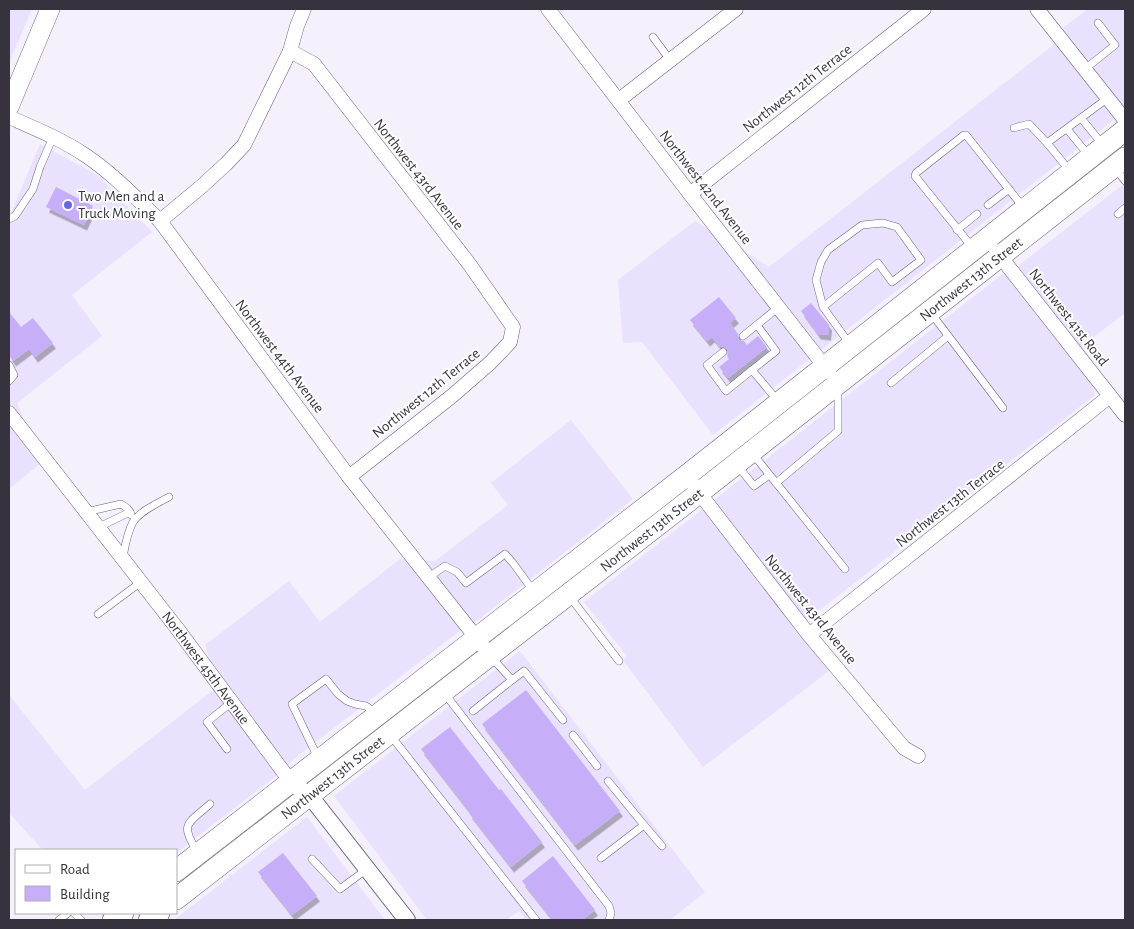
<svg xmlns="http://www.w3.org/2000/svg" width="1134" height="929" viewBox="0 0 1134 929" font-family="'Alegreya Sans',sans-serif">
<defs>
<filter id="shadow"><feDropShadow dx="3" dy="5.5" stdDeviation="0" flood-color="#0004"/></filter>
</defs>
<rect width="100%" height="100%" fill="#f4f1fc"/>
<g fill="#e9e1fd">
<polygon points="9,9 32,9 9,63"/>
<polygon points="1088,9 1125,9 1125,111 713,435 642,342 623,343 618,280 695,221 769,267 1052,46 1064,27"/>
<polygon points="40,144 97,175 152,232 72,295 102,336 17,403 41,463 9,489 9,218"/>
<polygon points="1125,183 1125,313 1082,346 1095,395 807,620 829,671 703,767 623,660 627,656 584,602 1000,276 1018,266"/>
<polygon points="571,420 633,499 479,619 457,633 295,758 275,777 176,853 176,850 43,850 9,813 9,695 85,790 217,687 205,645 289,581 320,622 400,559 435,561 508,505 491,483"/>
<polygon points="520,651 705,892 670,920 526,920 519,911 506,920 427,920 334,796"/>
<polygon points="307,817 385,920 174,920"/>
</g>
<g fill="#c7aef8" filter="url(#shadow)">
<polygon points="56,187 93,206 84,225 46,207"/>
<polygon points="719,297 736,318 730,323 738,334 738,336 739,340 744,341 747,345 758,336 767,347 728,378 719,367 729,359 727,356 728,352 727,349 724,347 720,347 712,337 707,341 690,320"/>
<polygon points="811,303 829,325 828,335 818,334 801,311"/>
<polygon points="9,312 21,327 33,318 53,343 35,357 29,349 13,361 9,355"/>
<polygon points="526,690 620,811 575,845 482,724"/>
<polygon points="450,727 499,790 501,789 542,842 511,867 469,813 470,812 421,749"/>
<polygon points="283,853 317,896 292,915 258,872"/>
<polygon points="553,856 595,910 582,920 553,920 522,881"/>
</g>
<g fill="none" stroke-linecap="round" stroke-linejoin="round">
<g stroke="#6c647d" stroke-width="8">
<g id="service">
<polyline points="653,37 670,60"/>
<polyline points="1085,69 1115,45 1098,23"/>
<polyline points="1081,118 1103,145"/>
<polyline points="1014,128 1029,124 1047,143"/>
<polyline points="1067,129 1089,156"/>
<polyline points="1116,169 1125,181"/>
<polyline points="1070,171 1047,143 1108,98"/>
<polyline points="988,205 1009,189"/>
<polyline points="1118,214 1125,208"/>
<polyline points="9,219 15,216 33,189 40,167 53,137"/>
<polyline points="957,230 977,214"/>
<polyline points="972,247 915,176 916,173 964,135 966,135 1023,207"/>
<polyline points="823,307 878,263 892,282 921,260 897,227 883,223 862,225 828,250 821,262 816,280 823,307 849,343"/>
<polyline points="931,313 1003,408"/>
<polyline points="743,336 779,307"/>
<polyline points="723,352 707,365 726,391 752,370 777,400"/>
<polyline points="9,365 14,375 9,381"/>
<polyline points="752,370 776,351 757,325"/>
<polyline points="891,383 948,336"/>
<polyline points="753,454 845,569"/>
<polyline points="737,465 754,486 769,475"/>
<polyline points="776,483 838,431 838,390"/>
<polyline points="86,512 121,504 127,508 130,512"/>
<polyline points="99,527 130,512 131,515"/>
<path d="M123 557C125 546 127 533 133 522 140 511 158 503 169 497"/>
<polyline points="429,577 445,566 457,572 466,583 505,554 513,563 534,592"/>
<polyline points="570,597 619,661"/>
<polyline points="98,614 141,582"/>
<polyline points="512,680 524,671 563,720"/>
<polyline points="445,694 609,906 611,913 609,920"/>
<polyline points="473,711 512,680 492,658"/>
<polyline points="573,735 597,766"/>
<polyline points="391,736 536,920"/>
<polyline points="227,749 207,722 232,702"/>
<polyline points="318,758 292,704 326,679 338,694 347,701 355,704 366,706 376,713"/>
<polyline points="644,825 662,846"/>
<path d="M197 851C179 823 188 824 210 804"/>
<polyline points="601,858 644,825 608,781"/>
<polyline points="312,859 340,889 367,869"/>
<polyline points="74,913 81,920"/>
<polyline points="59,920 68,913"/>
</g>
</g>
<g stroke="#6c647d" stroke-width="15">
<g id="minor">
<polyline points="548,9 690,194 829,372"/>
<polyline points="1037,9 1125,120"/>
<polyline points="290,51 314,64 470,265 513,327 510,342 490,363 452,396 349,477"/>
<polyline points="619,100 736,9"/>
<path d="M9 117C34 128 61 139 85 155 112 173 136 198 160 221L349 477 490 655"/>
<polyline points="690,194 924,9"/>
<polyline points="160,221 202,186 226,164 244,145 290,51 297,26 304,9"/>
<polyline points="996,251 1125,415"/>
<path id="s1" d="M9 413 176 627 291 782"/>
<polyline points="694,486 809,635 904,748 918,756"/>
<polyline points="809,635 1110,396"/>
</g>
</g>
<g stroke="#6c647d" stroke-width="18">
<polyline id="tertiary" points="291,782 310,796 407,920"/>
</g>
<g stroke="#6c647d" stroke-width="20">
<polyline id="secondary" points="9,107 50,9"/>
</g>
<g stroke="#6c647d" stroke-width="22">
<g id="primary">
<polyline points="176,871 686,476 1125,130"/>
<path id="s2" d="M176 899 699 493 1125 158"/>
<polyline points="113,920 123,913"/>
<polyline points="149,920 159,913"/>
</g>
</g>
<use href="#service" stroke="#fff" stroke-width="7"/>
<use href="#minor" stroke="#fff" stroke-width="14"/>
<use href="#tertiary" stroke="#fff" stroke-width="16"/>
<use href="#secondary" stroke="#fff" stroke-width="19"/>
<use href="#primary" stroke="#fff" stroke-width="21"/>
</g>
<circle fill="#6867e1" stroke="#fff" stroke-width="2" cx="68" cy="205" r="5"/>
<g text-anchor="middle" stroke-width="4" stroke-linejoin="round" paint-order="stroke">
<g font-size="15" fill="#36333e" stroke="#fff">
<text transform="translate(797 88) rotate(-38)" y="5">Northwest 12th Terrace</text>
<text transform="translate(419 174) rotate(52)" y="5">Northwest 43rd Avenue</text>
<text transform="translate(706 187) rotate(52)" y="5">Northwest 42nd Avenue</text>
<text dy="5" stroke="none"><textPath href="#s2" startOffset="1008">Northwest 13th Street</textPath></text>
<text transform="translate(1069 317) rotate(52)" y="5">Northwest 41st Road</text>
<text transform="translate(280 356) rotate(53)" y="5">Northwest 44th Avenue</text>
<text transform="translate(426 393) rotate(-39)" y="5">Northwest 12th Terrace</text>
<text transform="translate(950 503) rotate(-38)" y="5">Northwest 13th Terrace</text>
<text dy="5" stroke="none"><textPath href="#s2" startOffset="602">Northwest 13th Street</textPath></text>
<text transform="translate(811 609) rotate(51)" y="5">Northwest 43rd Avenue</text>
<text dy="5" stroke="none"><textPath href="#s1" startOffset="322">Northwest 45th Avenue</textPath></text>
<text dy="5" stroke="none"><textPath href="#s2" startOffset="198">Northwest 13th Street</textPath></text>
</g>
<g font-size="15" fill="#36333e" stroke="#fff" text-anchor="start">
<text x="78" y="201">Two Men and a<tspan x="78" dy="17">Truck Moving</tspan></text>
</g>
</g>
<rect width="1134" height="929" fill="none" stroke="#36333e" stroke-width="20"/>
<rect x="15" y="849" width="162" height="65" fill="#ffffff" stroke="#afadb2"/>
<rect x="25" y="865" width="25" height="8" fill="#ffffff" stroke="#afadb2"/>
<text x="60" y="874" font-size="15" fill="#36333e">Road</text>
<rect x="25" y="886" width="25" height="15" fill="#c7aef8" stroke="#afadb2"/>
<text x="60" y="899" font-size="15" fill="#36333e">Building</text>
</svg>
